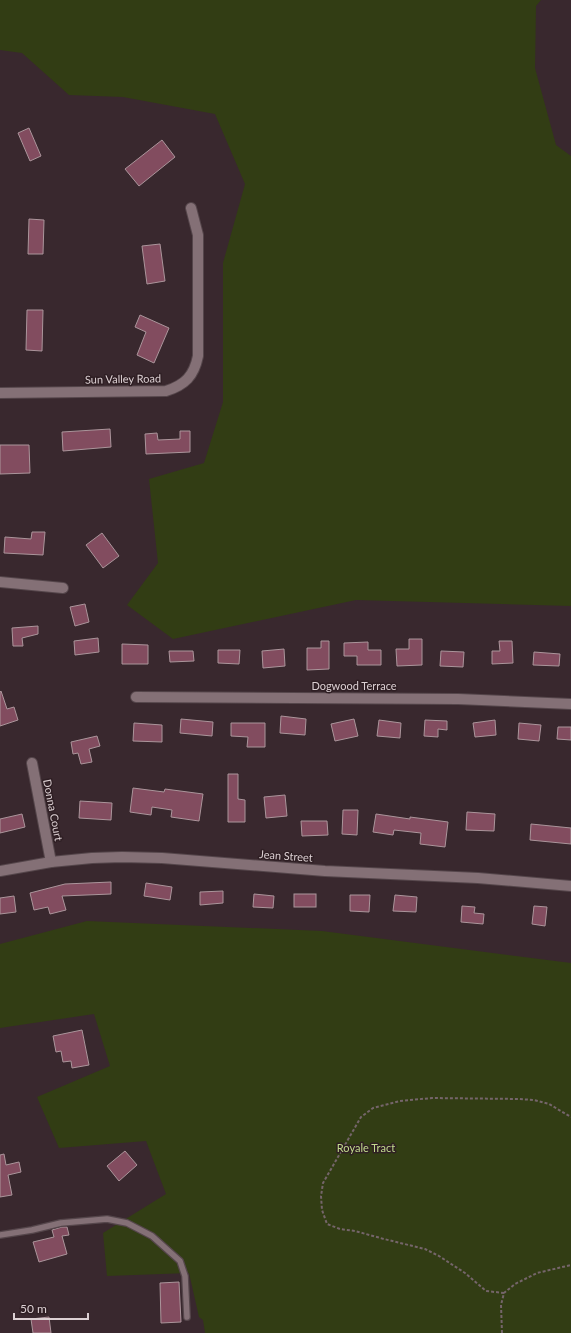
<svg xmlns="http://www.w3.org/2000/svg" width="571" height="1333" viewBox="0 0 571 1333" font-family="Lato,sans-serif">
<rect width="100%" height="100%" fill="#39282e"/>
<g fill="#323d14">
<polygon points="0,0 541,0 536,6 535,68 556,145 571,156 571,606 356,600 173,639 127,605 158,563 149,479 204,463 223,402 223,263 245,184 215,114 123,97 69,95 22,53 0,50"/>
<polygon points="87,921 322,931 571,963 571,1333 205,1333 203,1320 199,1317 189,1273 107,1276 103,1233 166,1194 146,1141 59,1148 37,1097 110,1066 94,1014 0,1028 0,944"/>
</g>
<g fill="#824c5f" stroke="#ab959b">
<polygon points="29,128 41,156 30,161 18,133"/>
<polygon points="162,140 175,157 139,186 125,169"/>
<polygon points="29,219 44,220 43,254 28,254"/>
<polygon points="160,244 165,281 147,284 142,246"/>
<polygon points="27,310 43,310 42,351 26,350"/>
<polygon points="140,315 169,328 154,363 137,355 146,332 135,327"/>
<polygon points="110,429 111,447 63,451 62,432"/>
<polygon points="180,431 190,431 190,452 146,454 145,434 157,433 158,440 180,439"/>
<polygon points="0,445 29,445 30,473 0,474"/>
<polygon points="32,532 45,532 43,555 4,553 5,537 31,539"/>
<polygon points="102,533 119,556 103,568 86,545"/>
<polygon points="85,604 89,622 75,626 70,607"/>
<polygon points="38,626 38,634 22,638 23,646 13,646 12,628"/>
<polygon points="98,638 99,652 75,655 74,641"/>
<polygon points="409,639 422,639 422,665 397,666 396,649 409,649"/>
<polygon points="321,641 329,641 329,669 307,670 307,648 321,648"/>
<polygon points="499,641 512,641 513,663 492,664 492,651 500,651"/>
<polygon points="368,642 368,650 381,650 381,665 357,665 357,656 344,656 344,643"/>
<polygon points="122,644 148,645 148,664 122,664"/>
<polygon points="284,649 285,666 263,668 262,651"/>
<polygon points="218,650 240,650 239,664 218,663"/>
<polygon points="169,651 193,651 194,661 170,662"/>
<polygon points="441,651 464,652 463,667 440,666"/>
<polygon points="534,652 560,654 559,666 533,665"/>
<polygon points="1,691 7,709 14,707 18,720 0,726 0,692"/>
<polygon points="281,716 306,719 305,735 280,733"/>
<polygon points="181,719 213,722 212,736 180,733"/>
<polygon points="354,719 358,736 335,741 331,724"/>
<polygon points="379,720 401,723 400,738 377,736"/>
<polygon points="425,720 447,721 447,730 438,729 438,737 424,736"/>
<polygon points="495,720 496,735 475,737 473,723"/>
<polygon points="134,723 162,725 162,742 133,741"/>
<polygon points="231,723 265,723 265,747 247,747 248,737 231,736"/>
<polygon points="519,723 541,725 539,741 518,739"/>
<polygon points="558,727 571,727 571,740 557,739"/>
<polygon points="97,736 100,746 89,749 92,762 81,764 78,753 73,754 71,742"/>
<polygon points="228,774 238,774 238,799 245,800 245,822 228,822"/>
<polygon points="133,788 164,792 165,789 203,794 199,821 171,817 172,810 152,807 151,815 130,812"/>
<polygon points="285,795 287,816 266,818 264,797"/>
<polygon points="80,801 112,803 111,820 79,818"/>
<polygon points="343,810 358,810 357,835 342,834"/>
<polygon points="467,812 495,814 494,831 466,830"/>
<polygon points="22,814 25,827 0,833 0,819"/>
<polygon points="376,814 410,819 410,817 448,822 445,847 420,844 421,833 394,830 393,835 373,832"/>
<polygon points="301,821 327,821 328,835 302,836"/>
<polygon points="531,824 571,828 571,844 530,840"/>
<polygon points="111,882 111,894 62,896 66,910 50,914 48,907 34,910 30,893 65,884"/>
<polygon points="146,883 172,887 170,900 144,896"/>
<polygon points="223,891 223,903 200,905 200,892"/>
<polygon points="254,894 274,896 273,908 253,907"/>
<rect x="294" y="894" width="22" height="13"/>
<polygon points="350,895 370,895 369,912 350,911"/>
<polygon points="395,895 417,897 416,912 393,911"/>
<polygon points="14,896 16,912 0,914 0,898"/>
<polygon points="462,906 475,907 474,913 484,914 483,924 461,922"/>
<polygon points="534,906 547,907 545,926 532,924"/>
<polygon points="82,1030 89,1065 72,1068 71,1061 63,1062 61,1051 56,1052 53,1036"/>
<polygon points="125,1151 137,1165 119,1181 107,1166"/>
<polygon points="4,1154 6,1165 19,1162 21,1172 8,1175 12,1195 0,1197 0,1155"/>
<polygon points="62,1227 67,1227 69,1235 62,1236 67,1254 39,1262 33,1242 54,1237 52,1230"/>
<polygon points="179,1282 181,1322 161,1323 160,1283"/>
<polygon points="49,1317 51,1333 33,1333 31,1319"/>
</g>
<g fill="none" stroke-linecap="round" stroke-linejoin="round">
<g stroke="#55464b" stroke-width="8">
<polyline id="lane" points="0,1235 32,1230 61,1223 107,1219 127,1223 152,1236 180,1261 185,1276 187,1317"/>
</g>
<g stroke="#55464b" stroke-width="12">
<g id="street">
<path d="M0 393 166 391C185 385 194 376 198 356V235L191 208"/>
<polyline points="0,582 63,588"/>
<polyline points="136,697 458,699 571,704"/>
<polyline points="32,763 51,862"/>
<polyline points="0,871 51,862 92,858 122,857 162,858 325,871 478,878 571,886"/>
</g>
</g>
<g stroke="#75656a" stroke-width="2" stroke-dasharray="3 2" stroke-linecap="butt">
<polyline points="504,1293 486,1291 465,1273 439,1256 425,1249 384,1239 355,1231 340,1229 327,1224 322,1210 321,1196 323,1183 361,1117 373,1108 400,1101 432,1098 519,1099 534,1100 549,1104 571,1117"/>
<polyline points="502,1333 501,1305 504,1293 515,1284 537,1273 571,1265"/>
</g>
<use href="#lane" stroke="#847076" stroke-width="5.5"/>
<use href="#street" stroke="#847076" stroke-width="10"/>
</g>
<g text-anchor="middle" stroke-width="3" stroke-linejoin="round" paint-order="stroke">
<g font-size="11" fill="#dcd0d3" stroke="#2f1f24">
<text transform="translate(123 379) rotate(-1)" y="4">Sun Valley Road</text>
<text x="354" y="690">Dogwood Terrace</text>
<text transform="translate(53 810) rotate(79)" y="4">Donna Court</text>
<text transform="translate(286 856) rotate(4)" y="4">Jean Street</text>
</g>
<g font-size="11" fill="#c2dc8c" stroke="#2f1f24">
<text x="366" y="1152">Royale Tract</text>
</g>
</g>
<path d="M14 1313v6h74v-6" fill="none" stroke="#dcd0d3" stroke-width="2"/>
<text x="20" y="1313" font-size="12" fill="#dcd0d3" stroke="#2f1f24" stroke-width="3" paint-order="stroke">50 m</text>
</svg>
